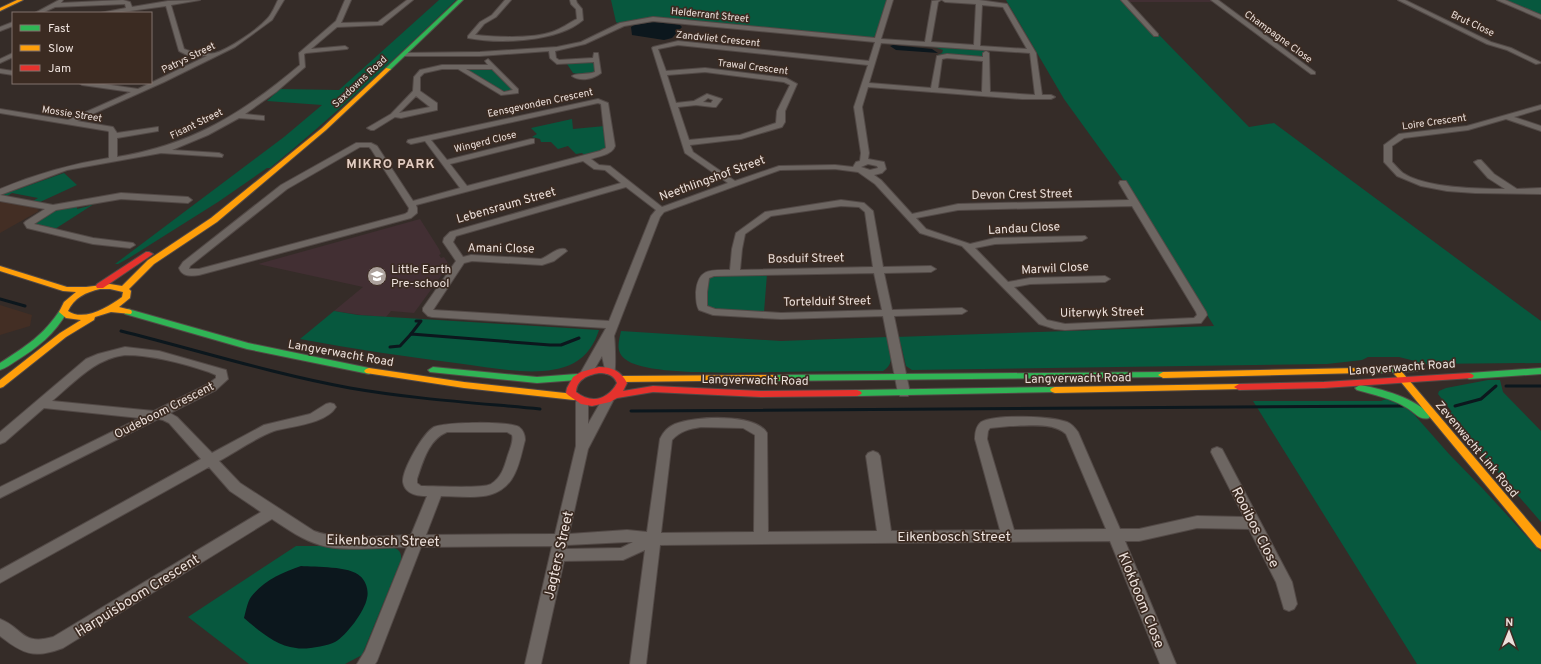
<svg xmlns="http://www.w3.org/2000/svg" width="1541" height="664" viewBox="0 0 1541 664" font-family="Overpass,sans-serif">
<rect width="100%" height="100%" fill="#352c28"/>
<g fill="#432e24">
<polygon points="0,201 40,209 37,210 39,211 0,233"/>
<polygon points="0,305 32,315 30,326 0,335"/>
</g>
<g fill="#422f33">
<polygon points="1125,0 1212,0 1214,2 1127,2"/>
<polygon points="420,219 439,249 441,254 439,255 441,258 444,257 449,265 414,313 391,311 386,317 361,315 334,311 363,287 258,264"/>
</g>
<g fill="#07583e">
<path d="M439 0H456C396 58 335 115 270 168H267L218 202 129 258 118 264H115L284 137 322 105 267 101 280 89 339 90Z"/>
<polygon points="611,0 887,0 876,35 872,38 847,37 663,18 640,19 618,23 616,22"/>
<polygon points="1006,0 1125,0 1249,127 1274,123 1541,321 1541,363 1419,364 1415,361 1399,357 1368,357 1362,360 1327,364 912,370 906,366 901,345 897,342 896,337 1214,326 1142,211 1127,183 1124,182 1064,99"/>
<polygon points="1504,0 1541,0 1541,16"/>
<polygon points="934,47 979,48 984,51 984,57 938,55 942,53 943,50"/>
<polygon points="588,62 595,64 596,72 583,75 573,73 567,64"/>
<polygon points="468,69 492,69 513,90 504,92 466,70"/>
<polygon points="572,119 573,129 605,126 607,147 604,150 586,156 582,153 576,154 568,146 558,149 551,142 541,142 540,139 532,137 537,134 531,128"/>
<polygon points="64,173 77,185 40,202 33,201 38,198 12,193 7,196 4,195 3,193 13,189 16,190"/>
<polygon points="97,202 55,229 34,223 50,211 77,206 77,209 89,206 90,203"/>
<polygon points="767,274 764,312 712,309 707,307 707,279 715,275"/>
<path d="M334 311 358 315 599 330C595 343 587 356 574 363 543 379 496 368 463 364 408 357 354 349 300 339Z"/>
<path d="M621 331 781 341 888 337C890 350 896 363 883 371 848 371 813 371 779 372 748 372 646 377 625 359 615 351 619 341 621 331Z"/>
<polygon points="1488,380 1500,380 1503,392 1541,431 1541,522 1446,412 1452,412 1438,394 1439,391 1446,388"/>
<polygon points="1389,398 1411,411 1449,454 1484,490 1541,552 1541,664 1417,664 1253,401 1381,401"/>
<path d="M296 546H387C397 548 402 550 401 560L362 655 345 664H249L188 617Z"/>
</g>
<g fill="#0c171d">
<polygon points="654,22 680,25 682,27 672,38 664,40 632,35 631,27 634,25"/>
<polygon points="893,45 932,49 938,53 896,50 890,46"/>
<path d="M301 566C315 567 350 566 360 576 366 581 369 591 367 598 365 611 346 636 335 642 327 646 305 650 296 648 276 646 258 630 244 618 246 611 247 603 251 597 263 581 283 572 301 566Z"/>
</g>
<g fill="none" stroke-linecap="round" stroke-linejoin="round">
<g stroke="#0c171d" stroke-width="3">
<polyline points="0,299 25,306"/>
<path d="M121 331C197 350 273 374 350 388 413 399 477 403 540 409"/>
<polyline points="411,334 421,321 416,321"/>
<polyline points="390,347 400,346 411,334 550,345 561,345 579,338"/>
<polyline points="1506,386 1541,386"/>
<polyline points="1455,406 1481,399 1496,386"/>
<polyline points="631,411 1403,406"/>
</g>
<g stroke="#524946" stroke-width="2">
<g id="street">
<path d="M59 0H63L61 3 123 0 130 2 132 7 168 1 200 0 171 5 184 49C191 52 207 55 215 53 229 49 257 30 267 19 272 14 275 6 278 0H284L272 20 235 47 164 82 77 121 113 127 117 133 158 127V131L117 138V157C192 145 243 113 300 65L299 53 336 21 345 0H351L341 23 378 22 407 0H413L382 25 337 27 311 49 345 46 348 48 347 49 306 53 304 54 305 67 276 92 245 114 264 116V120L239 118 208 135 172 150 219 153 223 155 222 157 161 153 67 170 0 195V189C36 174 71 164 109 158V132L108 131 0 113V109L68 120 131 92 82 85 79 83H97L138 89 207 56 187 55 179 51 166 6 115 13H100L126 8 125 4 55 7 42 13H35Z"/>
<path d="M505 0H511L496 17 484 24 475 35C496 37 532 39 552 32 561 29 569 23 577 19L576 9 571 4 570 0H576L577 3 582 9 583 20C558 42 500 44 468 38V36L480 22 492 15Z"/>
<path d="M887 0H893L881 39 925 42 932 1 941 0 938 2 931 42 974 45 976 4 945 2 942 0H979L1007 4 1036 53 1042 95H1051L1055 97 1051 99H1022L868 87 862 107 869 153 868 159 884 162 886 169 882 173 874 175 881 180 912 214 958 204 1129 200 1119 183 1120 181H1126L1206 312 1207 315 1201 323 1065 330 1055 329 1039 324 962 246 920 233 875 184 858 172 835 169 780 170 664 212 660 217 614 336C615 341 616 370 614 374H606L602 356 591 375H583L581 372 606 328 432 317 428 316 423 311V308L456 261 443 242 444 238 450 232 621 183 605 170 594 169 583 161 416 205 417 208V213L411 218 199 275C191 276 182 277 179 268L183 262 281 185 356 143H371L377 146 413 201 460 188 425 141 411 144 407 142 408 140 598 99 608 103 615 146C612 155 599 156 591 159L599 165 610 166 662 207 728 183 685 153 652 48 653 47 678 41 869 61 875 42 653 21 624 26 585 44 555 51 556 58 559 60 593 58 594 53H598L601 73C594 79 580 82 572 76 576 73 587 75 595 72L594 62 557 64 550 58 549 51 480 56H405L403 55V53L480 52 557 47 581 42 620 23 653 17 875 38ZM982 5 1003 7 1027 49 980 46ZM881 43 1030 53 1035 95 990 92 989 53 986 51 983 53V57L947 54 937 56 931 88 869 83ZM678 45 868 65 854 107 861 153 860 161 856 162 853 167 835 165 779 166 735 181 693 152 690 145 741 139 782 127 785 122V111L797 84 786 78 705 68 666 71 658 49ZM947 58 983 61 982 92 938 88 942 59ZM705 72 784 82 790 85 777 111 776 123 740 135 689 140 678 107 696 105 713 107H716L722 99 707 94 694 101 676 103 667 75ZM708 98 713 100 711 103 703 102ZM598 103 601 104 606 148 600 151 467 186 450 164 534 143V139H531L447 160 431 140ZM360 147H369L371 149 409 208 408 212 405 214 199 269H189L190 266 287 189ZM868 164 877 166 878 168 870 170 861 167ZM626 187 656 210 651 216 609 321 433 310 464 263 472 261 542 265 554 261 567 251 565 249C557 247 549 256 541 259L471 255 463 257 453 242 456 236ZM1132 206 1196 312 1197 315 1194 318 1065 324 1047 320 1014 287 1030 284 1105 282 1110 279 1105 276 1030 278 1008 282 975 248 995 244 1082 241 1087 238 1085 236 995 238 970 244 926 229 916 218 958 210Z"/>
<polygon points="1121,0 1127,0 1158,34 1158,36 1154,36"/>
<polygon points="1211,0 1218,0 1315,72 1315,74 1311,74"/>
<polygon points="1398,0 1405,0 1491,42 1511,48 1540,62 1541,63 1536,64 1507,50 1487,44"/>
<polygon points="1497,0 1505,0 1541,15 1541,19"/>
<polygon points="13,22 13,26 0,31 0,27"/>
<polygon points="13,53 13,57 0,63 0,59"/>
<path d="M488 59 518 89V93L501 95 458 69H442L424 73 420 77V91L437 103V110L401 118 395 117 374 130H371L367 128 391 114 413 91 414 77 420 70 442 65H488L485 61ZM466 69H492L513 90 504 92ZM416 96 430 107 399 113Z"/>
<polygon points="0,69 13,71 13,75 0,73"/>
<path d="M1541 105V109L1514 117 1541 126V131L1506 119 1468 130 1404 138 1392 146V162C1395 165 1399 170 1403 173 1425 188 1478 189 1505 189L1488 178 1474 162 1478 160H1481L1494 174 1517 189 1541 188V194L1475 193 1447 191 1421 186 1397 176 1384 162V145L1399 134 1467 126Z"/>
<polygon points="121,193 188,197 192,200 188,203 121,199 56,210 34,224 93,238 133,243 135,245 130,248 93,244 27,228 24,223 26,221 45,209 0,201 0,195 53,205"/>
<path d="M841 200 864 203 873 211 883 267 931 266 936 269 931 272 884 273 892 310 962 308 967 311 962 314 894 316 910 393 908 396H900L898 393 883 316 781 319 713 315 699 310C696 305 696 298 696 292 698 268 711 270 730 270L732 249 736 233 765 212ZM841 206 859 207 865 212 873 267 740 270 742 249 745 234 771 216ZM874 273 882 310 781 313 715 309 707 306V292L709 278 714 276Z"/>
<path d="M125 347 159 351 226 370 228 379 216 390 170 413 177 417 212 453 264 425 310 414 326 404 330 403 334 404 336 407C326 424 291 426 274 431 259 436 234 453 219 461L240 483 314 531C340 541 383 536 411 535L427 496C417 496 405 494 403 482 402 470 423 433 434 427 446 422 508 421 519 427 523 430 525 435 525 440 522 451 520 463 515 473 501 504 469 496 441 496L426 535 555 534 576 446V402L578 399 582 398 586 399 588 402V424L603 398 607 397 611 398 613 401 588 449 569 534 627 530 647 532 660 439C663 432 668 427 675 424 694 416 756 413 767 433L768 532 877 531 866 456 868 453 873 451 878 453 880 456 891 531 1000 530 975 439C975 433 976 426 981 422 995 414 1051 416 1067 422 1072 424 1075 428 1078 432L1120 529H1139L1197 516 1244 517 1211 452 1212 449 1217 447 1222 449 1292 582 1297 604 1294 609 1289 611 1284 609 1276 582 1249 529 1197 528 1139 541H1125L1176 664H1160L1110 541 660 545 646 664H630L645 550 623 560 564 561 541 664H525L552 546 421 547 377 661 375 664H357L365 651 407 547C383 547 342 552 320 545 303 540 287 529 272 519L63 648C34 659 23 654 0 636V619C23 628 22 646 53 637L261 512 230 491 209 467 0 583V570L201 459 169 423 163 420 158 419 0 498V487L140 418 44 408 5 442 0 444V432L86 359 98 354ZM125 355C153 355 182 363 209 372L216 375V378L208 384 154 411 52 401C75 382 94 359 125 355ZM1010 426C1027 426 1053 422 1066 434L1106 529 1014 530 987 439 988 431 990 428ZM701 427 743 428 755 435 754 532 661 533 672 440C680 431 689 429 701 427ZM447 432H507L512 435C514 441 509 451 507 458 504 468 501 478 491 484 482 489 434 486 421 486L417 483V479C423 462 428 440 447 432ZM627 542H633L621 548 566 549 567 545Z"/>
</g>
</g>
<g stroke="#524946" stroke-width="2">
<g id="fast">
<polygon points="458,0 463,0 390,70 386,70 386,68"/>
<path d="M63 309 67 312C55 334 37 348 16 361 11 364 6 368 0 370V363C26 346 43 336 60 310Z"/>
<polygon points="128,309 248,343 369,368 374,371 369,374 247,349 125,314 124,312 125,310"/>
<polygon points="1414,366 1417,367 1419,369 1417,371 1358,374 1353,371 1358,368"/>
<polygon points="433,367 537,377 577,374 582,377 577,380 537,383 430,372 428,370"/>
<polygon points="1541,368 1541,374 1469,379 1464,376 1469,373"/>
<polygon points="1163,372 1168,375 1166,377 775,381 770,378 775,375"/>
<path d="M1360 385C1379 388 1419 399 1430 416L1429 418C1420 421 1414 412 1407 408 1391 398 1374 395 1357 390L1355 388Z"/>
<polygon points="1055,387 1058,388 1060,390 1058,392 857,396 854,395 852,393 854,391 857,390"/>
</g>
</g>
<g stroke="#524946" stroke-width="2">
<g id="slow">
<polygon points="17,0 23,0 0,11 0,8"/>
<path d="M386 68 391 69 326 130 217 222 154 264 129 289 131 291 130 298 119 307 131 310 132 312 131 314 111 312 95 317 94 320 66 337 3 387 0 388V380L60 333 81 320 66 318 59 312 64 302 76 292 63 291 0 271V266L67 287H86L110 284 122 286 148 260 211 218 322 128ZM100 289H110L123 292 122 297C108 307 84 322 68 311 74 298 86 292 100 289Z"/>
<polygon points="369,368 464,382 574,394 577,395 579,397 577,399 574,400 464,388 366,373 364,371 366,369"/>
<polygon points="1358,368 1363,371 1361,373 1163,378 1158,375 1163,372"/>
<polygon points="1399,371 1402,372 1541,536 1541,549 1537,547 1396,376 1394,374 1396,372"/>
<polygon points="775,375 780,378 778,380 621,382 616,379 621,376"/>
<polygon points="1239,384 1244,387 1242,389 1055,393 1052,392 1050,390 1052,388 1055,387"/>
</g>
</g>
<g stroke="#524946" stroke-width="2">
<g id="jam">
<polygon points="146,252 149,252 153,254 103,288 97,288 96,286 97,284"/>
<path d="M599 367C612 367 621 371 627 383L623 391 653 386 761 391 857 390 860 391 862 393 860 395 857 396 761 397 653 392 617 398 610 402 592 406 581 404 568 395 566 393 567 388 573 377 581 372ZM599 373C607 373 614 375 617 383 608 400 591 404 576 392 577 379 588 375 599 373Z"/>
<polygon points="1469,373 1472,374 1474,376 1472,378 1324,388 1239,390 1234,387 1239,384 1324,382"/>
</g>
</g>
<use href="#street" fill="#6d6662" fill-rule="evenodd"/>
<use href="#fast" fill="#30b455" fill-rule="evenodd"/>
<use href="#slow" fill="#ff9f0a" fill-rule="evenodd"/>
<use href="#jam" fill="#e5322d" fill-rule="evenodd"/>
</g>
<defs>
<g id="school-disc" transform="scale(1)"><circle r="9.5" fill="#aca19c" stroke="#3b2b22"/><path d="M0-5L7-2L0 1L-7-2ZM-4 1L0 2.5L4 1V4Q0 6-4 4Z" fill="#fff"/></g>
</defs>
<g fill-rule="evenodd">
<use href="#school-disc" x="377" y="276"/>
</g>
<g text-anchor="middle" stroke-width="3.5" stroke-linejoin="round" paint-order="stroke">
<g font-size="10" fill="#ece0db" stroke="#3b2b22">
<text transform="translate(710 14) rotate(6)" y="4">Helderrant Street</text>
<text transform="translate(1473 23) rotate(25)" y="4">Brut Close</text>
<text transform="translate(1279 36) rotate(36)" y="4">Champagne Close</text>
<text transform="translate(718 38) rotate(6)" y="4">Zandvliet Crescent</text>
<text transform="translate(188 57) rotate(-26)" y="4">Patrys Street</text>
<text transform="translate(753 66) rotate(7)" y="4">Trawal Crescent</text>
<text transform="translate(359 81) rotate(-43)" y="4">Saxdowns Road</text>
<text transform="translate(540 102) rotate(-12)" y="4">Eensgevonden Crescent</text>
<text transform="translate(72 113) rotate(9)" y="4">Mossie Street</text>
<text transform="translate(1434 121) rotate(-8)" y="4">Loire Crescent</text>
<text transform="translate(196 123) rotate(-26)" y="4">Fisant Street</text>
<text transform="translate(485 141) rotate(-14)" y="4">Wingerd Close</text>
</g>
<g font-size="12" fill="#ece0db" stroke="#3b2b22">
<text transform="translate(712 178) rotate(-20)" y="4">Neethlingshof Street</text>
<text transform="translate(1022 194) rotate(-1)" y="4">Devon Crest Street</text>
<text transform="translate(506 205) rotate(-16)" y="4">Lebensraum Street</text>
<text transform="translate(1024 228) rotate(-3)" y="4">Landau Close</text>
<text transform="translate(501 248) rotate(1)" y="4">Amani Close</text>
<text transform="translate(806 258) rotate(-1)" y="4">Bosduif Street</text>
<text transform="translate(1055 268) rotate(-3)" y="4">Marwil Close</text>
<text transform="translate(827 301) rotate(-1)" y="4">Tortelduif Street</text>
<text transform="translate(1102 312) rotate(-1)" y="4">Uiterwyk Street</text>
<text transform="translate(341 353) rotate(10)" y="4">Langverwacht Road</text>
<text transform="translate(1402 367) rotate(-4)" y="4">Langverwacht Road</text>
<text transform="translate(1078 378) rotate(-1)" y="4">Langverwacht Road</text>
<text transform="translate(755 380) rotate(1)" y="4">Langverwacht Road</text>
<text transform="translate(164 410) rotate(-27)" y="4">Oudeboom Crescent</text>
<text transform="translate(1477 449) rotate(50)" y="4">Zevenwacht Link Road</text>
</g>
<g font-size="12" fill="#ece0db" stroke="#3b2b22" text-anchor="start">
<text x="391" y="273">Little Earth<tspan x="391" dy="14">Pre-school</tspan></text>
</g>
<g font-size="13" font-weight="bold" letter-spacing="1" fill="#e2ccc1" stroke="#3b2b22">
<text x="391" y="168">MIKRO PARK</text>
</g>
<g font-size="14" fill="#ece0db" stroke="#3b2b22">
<text transform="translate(1256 527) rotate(63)" y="5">Rooibos Close</text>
<text x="954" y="541">Eikenbosch Street</text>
<text transform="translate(383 540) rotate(1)" y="5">Eikenbosch Street</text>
<text transform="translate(558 555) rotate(-77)" y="5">Jagters Street</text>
<text transform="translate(137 595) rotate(-32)" y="5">Harpuisboom Crescent</text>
<text transform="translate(1142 600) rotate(68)" y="5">Klokboom Close</text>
</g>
</g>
<rect x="12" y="12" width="140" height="72" fill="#3b2b22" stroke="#82736c"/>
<rect x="20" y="25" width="20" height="6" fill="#30b455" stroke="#82736c"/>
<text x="48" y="32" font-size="12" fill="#ece0db">Fast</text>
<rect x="20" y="45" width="20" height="6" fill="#ff9f0a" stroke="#82736c"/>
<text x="48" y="52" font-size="12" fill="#ece0db">Slow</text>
<rect x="20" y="65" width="20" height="6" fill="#e5322d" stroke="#82736c"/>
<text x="48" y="72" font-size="12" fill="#ece0db">Jam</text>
<g transform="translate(1509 632) rotate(1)" stroke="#3b2b22" stroke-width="3" paint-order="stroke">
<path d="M0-3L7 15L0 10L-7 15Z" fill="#ece0db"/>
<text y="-6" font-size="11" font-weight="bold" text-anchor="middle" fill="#ece0db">N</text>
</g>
</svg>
